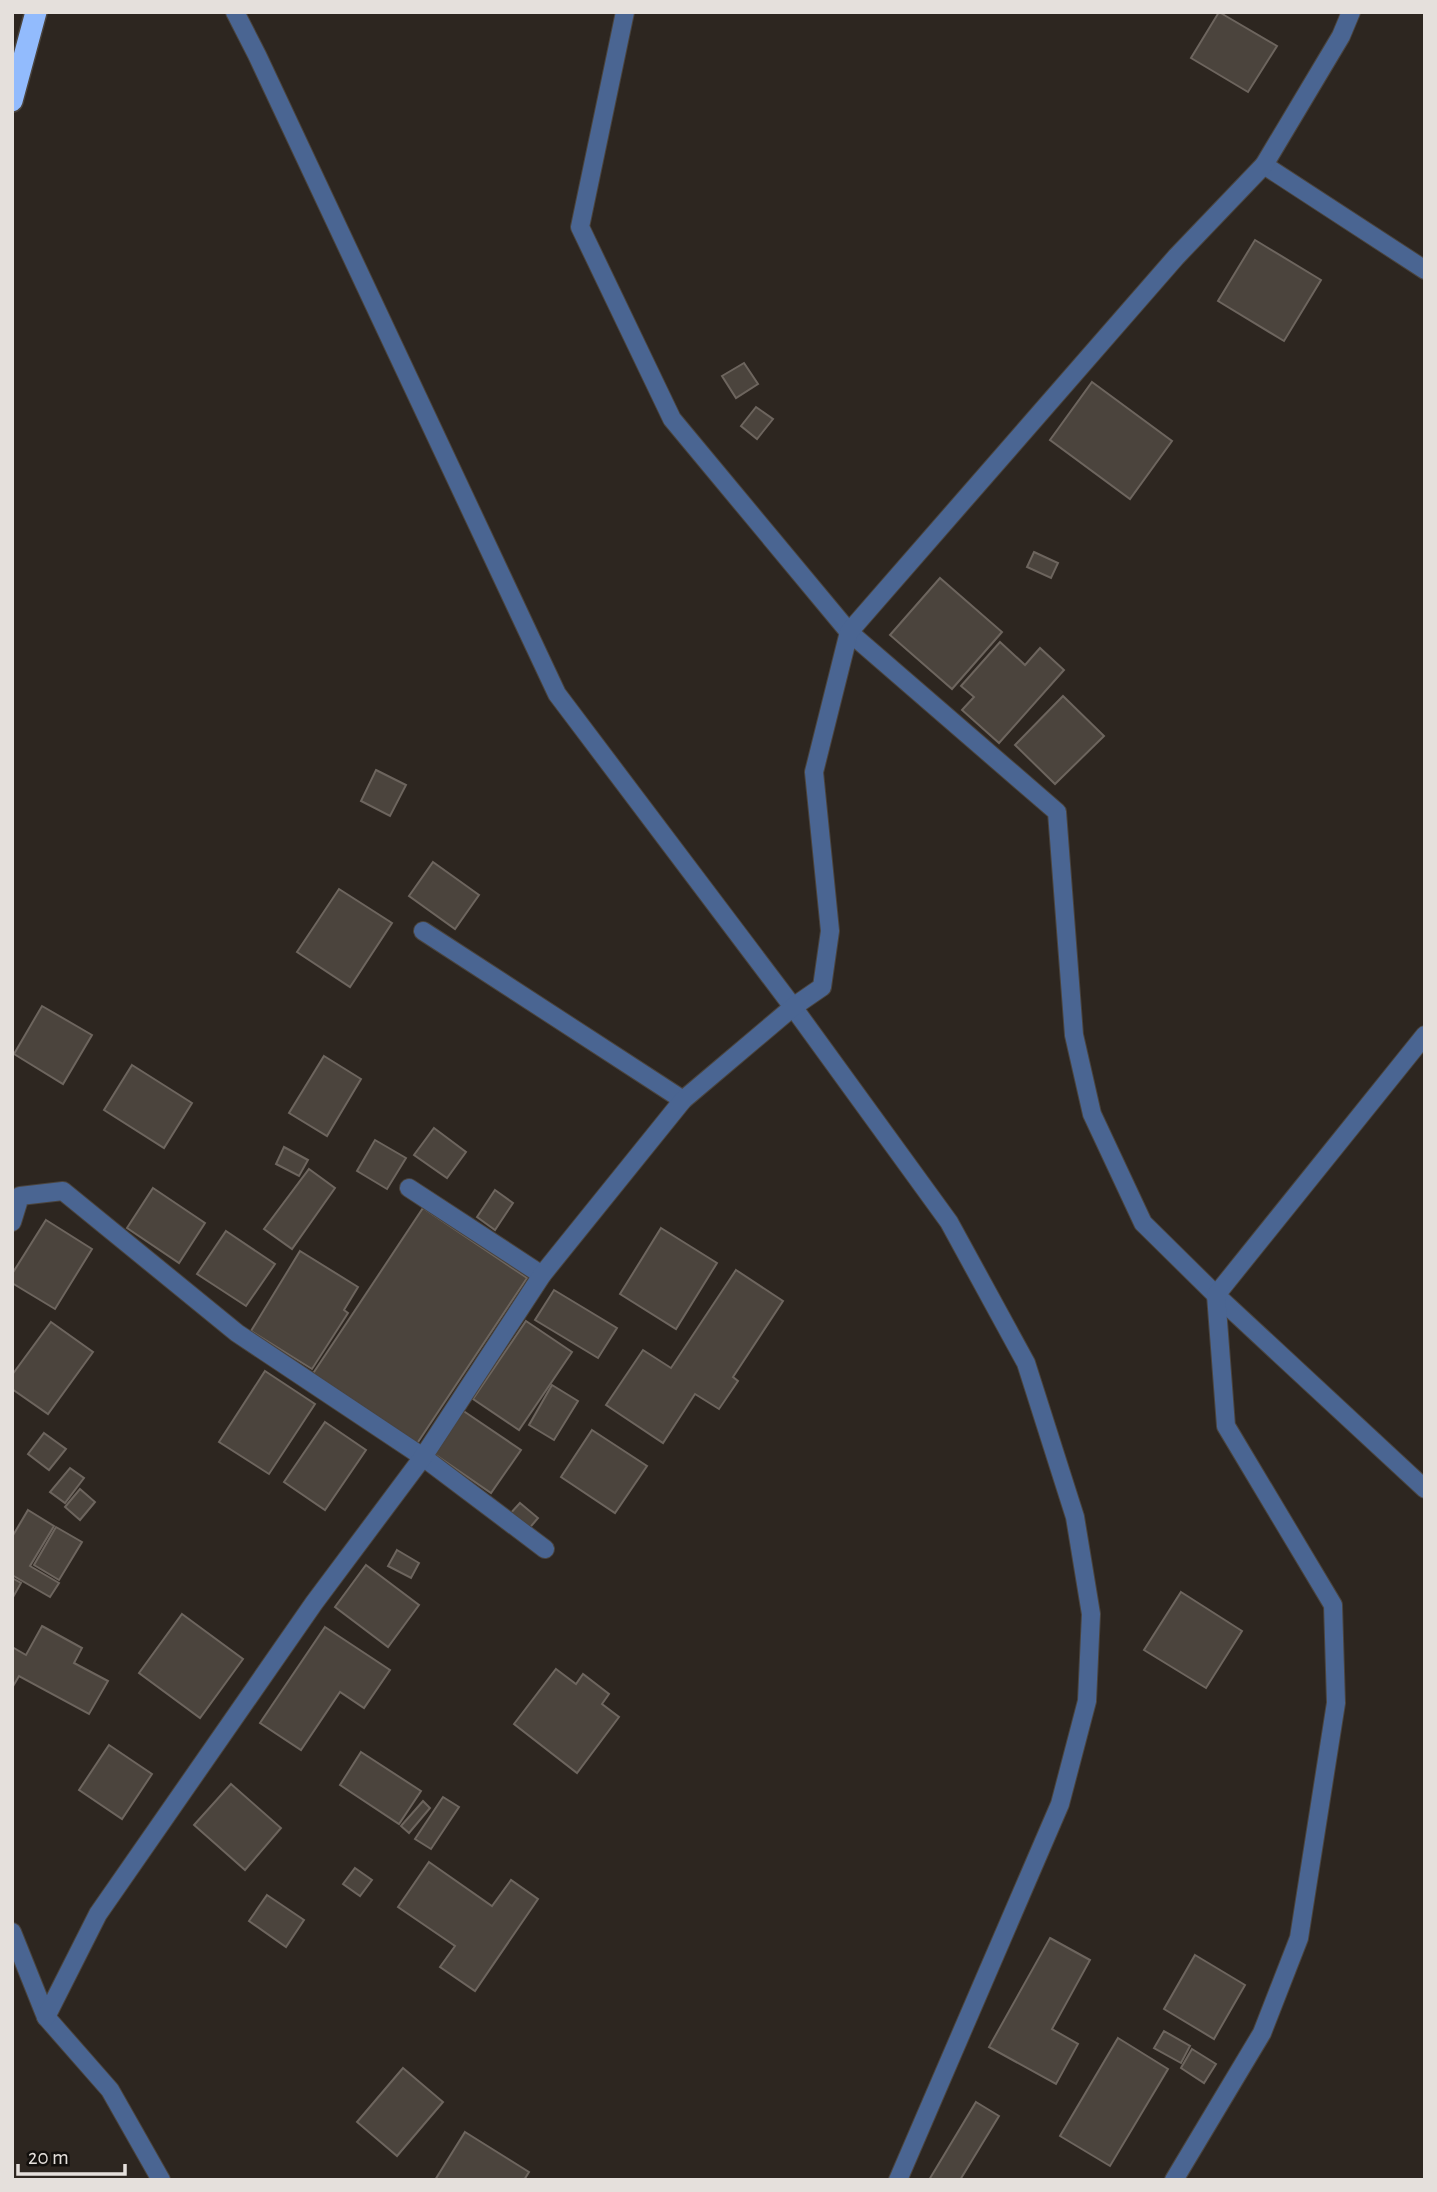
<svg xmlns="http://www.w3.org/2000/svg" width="1437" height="2192" viewBox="0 0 1437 2192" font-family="'Alegreya Sans',sans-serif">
<rect width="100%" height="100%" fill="#2d2620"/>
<g fill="#4b443d" stroke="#6d655e" stroke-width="2">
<polygon points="1219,12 1277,46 1248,92 1191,58"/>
<polygon points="1255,240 1321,280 1284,341 1218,301"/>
<polygon points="744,363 758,384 736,398 722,376"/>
<polygon points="1092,382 1172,441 1130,499 1050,440"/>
<polygon points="756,407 773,419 757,439 741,426"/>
<polygon points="1034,552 1058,563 1051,578 1027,567"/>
<polygon points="940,578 1002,632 952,689 890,635"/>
<polygon points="1000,642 1025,665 1040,648 1064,670 999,743 962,710 974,697 961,686"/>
<polygon points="1063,696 1104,736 1055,784 1015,745"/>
<polygon points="376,770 406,785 390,816 361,801"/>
<polygon points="433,862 479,895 455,929 409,896"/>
<polygon points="339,889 392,923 350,987 297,952"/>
<polygon points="42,1006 92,1035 63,1084 14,1054"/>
<polygon points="324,1056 361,1079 327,1136 289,1113"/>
<polygon points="132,1065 192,1103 164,1148 104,1110"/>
<polygon points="434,1128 466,1152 447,1178 414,1155"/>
<polygon points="375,1140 406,1158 387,1189 357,1171"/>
<polygon points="284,1147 308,1160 299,1176 276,1164"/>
<polygon points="309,1169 335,1188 292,1249 264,1229"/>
<polygon points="153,1188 205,1223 179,1263 127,1228"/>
<polygon points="495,1190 513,1203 495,1230 477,1217"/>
<polygon points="423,1208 527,1278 416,1445 312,1375"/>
<polygon points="46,1220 92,1249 55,1309 12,1283 12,1274"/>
<polygon points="661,1228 717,1263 676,1329 620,1294"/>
<polygon points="226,1231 275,1264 246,1306 197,1274"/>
<polygon points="300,1251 358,1287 344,1310 348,1313 312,1369 251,1331"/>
<polygon points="736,1270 783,1301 733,1377 738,1381 719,1409 695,1394 663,1443 606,1405 643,1350 671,1368"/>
<polygon points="554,1290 617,1328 598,1358 535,1320"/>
<polygon points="526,1321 572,1352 519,1430 473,1399"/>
<polygon points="51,1322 93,1352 48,1414 12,1389 12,1375"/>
<polygon points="265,1371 315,1404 269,1474 219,1442"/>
<polygon points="552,1385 578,1401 554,1440 529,1425"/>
<polygon points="462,1410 521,1450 491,1493 433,1453"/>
<polygon points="325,1422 366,1450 325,1510 284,1482"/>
<polygon points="592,1430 647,1466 615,1513 561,1477"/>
<polygon points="44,1433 66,1449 49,1470 28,1454"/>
<polygon points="70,1468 84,1478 65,1503 50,1492"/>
<polygon points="80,1489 95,1502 80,1520 65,1507"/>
<polygon points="520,1503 538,1518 527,1531 508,1516"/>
<polygon points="28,1510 54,1526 30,1566 59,1583 50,1597 12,1575 12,1537"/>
<polygon points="56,1527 82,1542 59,1580 34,1565"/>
<polygon points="397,1550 419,1563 411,1578 388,1566"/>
<polygon points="366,1565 419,1605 388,1647 335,1607"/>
<polygon points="12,1578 21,1583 12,1599"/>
<polygon points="1181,1592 1242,1631 1206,1688 1144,1650"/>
<polygon points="182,1614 243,1659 200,1718 139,1673"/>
<polygon points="42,1626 82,1648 74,1663 108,1681 89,1714 19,1676 12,1688 12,1647 26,1655"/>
<polygon points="325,1627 390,1670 364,1708 340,1692 301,1750 260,1723"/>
<polygon points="556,1669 576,1684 583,1674 609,1694 602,1704 619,1717 577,1773 514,1724"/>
<polygon points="109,1745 152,1774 122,1819 79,1790"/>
<polygon points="361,1752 421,1791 399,1824 340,1785"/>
<polygon points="231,1784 281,1828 245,1870 194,1825"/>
<polygon points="443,1797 459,1807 431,1849 415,1839"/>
<polygon points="423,1801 430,1808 409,1833 401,1826"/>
<polygon points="429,1862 492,1906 511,1880 538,1899 475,1991 440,1967 455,1946 398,1907"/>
<polygon points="355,1868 372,1880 360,1896 343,1884"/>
<polygon points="267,1895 304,1920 286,1947 249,1921"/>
<polygon points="1050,1938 1090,1960 1052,2029 1078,2044 1056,2084 989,2047"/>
<polygon points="1195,1955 1245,1985 1214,2039 1164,2009"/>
<polygon points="1164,2031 1190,2046 1181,2063 1154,2048"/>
<polygon points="1118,2038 1168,2069 1110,2166 1060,2136"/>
<polygon points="1192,2049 1216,2064 1204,2083 1181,2068"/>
<polygon points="403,2068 443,2102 397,2156 357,2122"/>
<polygon points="976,2102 999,2116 960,2180 929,2180"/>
<polygon points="465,2132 529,2172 524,2180 435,2180"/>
</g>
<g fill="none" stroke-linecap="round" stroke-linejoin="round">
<g stroke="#4a443e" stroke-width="20">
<g id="street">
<polyline points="235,12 257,55 557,694 793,1007 949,1222 1026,1363 1075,1517 1091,1614 1087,1701 1060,1804 898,2180"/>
<polyline points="625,12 580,227 672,419 849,632 1057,812 1074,1035 1092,1114 1143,1223 1216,1295 1425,1489"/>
<polyline points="1264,165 1425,270"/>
<polyline points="423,931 683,1100"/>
<polyline points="409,1188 542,1275"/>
<polyline points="12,1222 20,1196 63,1191 237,1333 423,1457 545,1549"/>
<polyline points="12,1932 46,2017 110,2090 161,2180"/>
<polyline points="46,2017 98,1914 314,1603 423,1457 542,1275 683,1100 793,1007 822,987 830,931 814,772 849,632 1176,257 1264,165 1341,36 1351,12"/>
<polyline points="1174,2180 1262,2033 1299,1938 1336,1703 1333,1605 1226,1426 1216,1295 1425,1035"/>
</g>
</g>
<g stroke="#4a443e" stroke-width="24">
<polyline id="highway" points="12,101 36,12"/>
</g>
<use href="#street" stroke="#4a6592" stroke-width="18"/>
<use href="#highway" stroke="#92bbfd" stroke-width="21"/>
</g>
<rect width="1437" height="2192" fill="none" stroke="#e5e0dc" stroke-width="28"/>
<path d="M18 2164v10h107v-10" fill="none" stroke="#e5e0dc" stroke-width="3.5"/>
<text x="28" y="2164" font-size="21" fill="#e5e0dc" stroke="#13100d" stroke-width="5" paint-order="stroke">20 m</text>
</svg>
